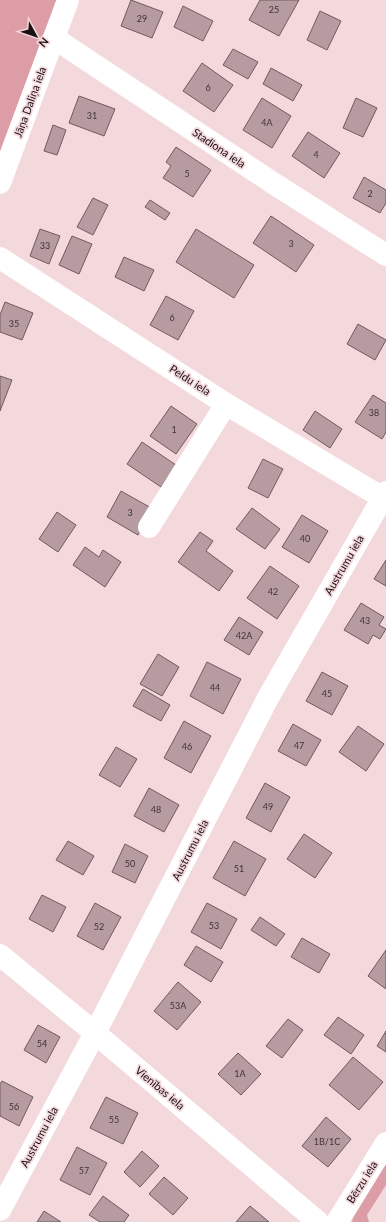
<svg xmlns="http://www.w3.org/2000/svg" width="386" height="1222" viewBox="0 0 386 1222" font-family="Lato,sans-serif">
<rect width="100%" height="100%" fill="#f3d8dc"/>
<g fill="#dd9da6">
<polygon points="0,0 57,0 0,183"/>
<polygon points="386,1164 386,1185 367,1215 369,1222 352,1222 353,1218"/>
</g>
<g fill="#b69ca0" stroke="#715a5d">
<polygon points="131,0 163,12 152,38 121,26"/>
<polygon points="260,0 299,0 279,36 249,20"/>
<polygon points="183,6 213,21 203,41 174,27"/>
<polygon points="320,11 341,21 327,50 307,40"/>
<polygon points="233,49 258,62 248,79 223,65"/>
<polygon points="202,63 233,85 214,112 183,91"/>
<polygon points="271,68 302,85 293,101 263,84"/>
<polygon points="79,96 115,109 104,136 69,123"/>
<polygon points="262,98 291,116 272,148 243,130"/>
<polygon points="356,98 377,108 363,137 343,128"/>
<polygon points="53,125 66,130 57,155 44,151"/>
<polygon points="308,132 340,153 324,178 292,156"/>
<polygon points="176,147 211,170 193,197 163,178 171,166 166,162"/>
<polygon points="364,177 386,190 386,203 380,213 353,198"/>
<polygon points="93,198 108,205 93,235 77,227"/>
<polygon points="150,200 170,213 165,220 145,207"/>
<polygon points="271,216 314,245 296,272 253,243"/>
<polygon points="40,229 60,236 49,264 30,256"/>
<polygon points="196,229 254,265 234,298 176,262"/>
<polygon points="72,236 92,244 79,274 59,265"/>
<polygon points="124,257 154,270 144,291 115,277"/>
<polygon points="166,296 194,311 178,340 150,325"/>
<polygon points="5,302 33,313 22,340 0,332 0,315"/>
<polygon points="358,324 386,340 375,360 347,344"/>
<polygon points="0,376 12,380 0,411"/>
<polygon points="373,395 386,403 386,432 382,439 355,422"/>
<polygon points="171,406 197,424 176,454 150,436"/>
<polygon points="315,411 342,429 330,448 303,430"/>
<polygon points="142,442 176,465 161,487 127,464"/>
<polygon points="263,459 283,469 268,498 248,488"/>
<polygon points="121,491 153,509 138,535 107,517"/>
<polygon points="252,508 280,529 265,549 236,529"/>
<polygon points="57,512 76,525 58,552 39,539"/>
<polygon points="302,515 328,531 309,563 282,547"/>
<polygon points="200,532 213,541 206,551 233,571 219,591 178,562"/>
<polygon points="85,547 99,557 103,550 121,562 105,587 73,565"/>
<polygon points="386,560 386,586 374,579"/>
<polygon points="270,566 299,586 277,619 247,598"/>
<polygon points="361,603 384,617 379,625 386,629 380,639 373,635 368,644 344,630"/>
<polygon points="239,617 263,632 249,655 224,640"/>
<polygon points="158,654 179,667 162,696 140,684"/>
<polygon points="207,662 241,679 223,714 190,696"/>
<polygon points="322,672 348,686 332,715 306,701"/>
<polygon points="143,689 170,705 161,721 133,706"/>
<polygon points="184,721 211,736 191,773 164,758"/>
<polygon points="293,724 321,740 306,766 278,751"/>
<polygon points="358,726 384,744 366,771 339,752"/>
<polygon points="116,747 137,759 120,787 99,775"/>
<polygon points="265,783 290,797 271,832 246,818"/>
<polygon points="149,788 179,805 164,832 134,816"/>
<polygon points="304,834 332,853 315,878 287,859"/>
<polygon points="68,841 94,856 83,875 56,860"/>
<polygon points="234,841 266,859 245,896 213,878"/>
<polygon points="125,844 148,856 135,883 112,872"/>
<polygon points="42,895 66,907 53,932 29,919"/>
<polygon points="95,903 121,917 103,950 77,936"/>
<polygon points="207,903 237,919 221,949 191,932"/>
<polygon points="260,917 285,934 276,946 251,930"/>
<polygon points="302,938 330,954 319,973 291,957"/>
<polygon points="196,946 223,962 211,982 184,965"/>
<polygon points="386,950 386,989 368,976"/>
<polygon points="178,982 201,1002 177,1030 154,1011"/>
<polygon points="338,1017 364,1035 351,1054 324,1035"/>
<polygon points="288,1019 303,1030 282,1058 266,1046"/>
<polygon points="38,1025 60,1037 46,1063 24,1050"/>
<polygon points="386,1031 386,1052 377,1046"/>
<polygon points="238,1053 261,1074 241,1095 218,1074"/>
<polygon points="353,1057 383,1082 359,1110 329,1085"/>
<polygon points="2,1081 33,1097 19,1126 0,1116 0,1084"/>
<polygon points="106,1097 138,1113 123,1144 90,1128"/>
<polygon points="326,1117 351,1139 328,1167 302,1146"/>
<polygon points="77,1147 107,1163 90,1195 60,1180"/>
<polygon points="142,1151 159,1166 140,1187 124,1172"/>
<polygon points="164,1177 188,1198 173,1215 149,1194"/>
<polygon points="103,1196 129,1215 124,1222 100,1222 89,1215"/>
<polygon points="250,1206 269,1222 236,1222"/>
<polygon points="44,1211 61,1222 37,1222"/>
</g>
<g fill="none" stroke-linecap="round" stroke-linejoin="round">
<g stroke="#fff" stroke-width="22">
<polyline points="54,38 273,183 386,255"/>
<polyline points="0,258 226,404 383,498"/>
<polyline points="149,527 226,404"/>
<polyline points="0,955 95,1033 318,1222"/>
<polyline points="0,1210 95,1033 269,696 386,492"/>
<polyline points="337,1222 386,1143"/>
</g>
<polyline stroke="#fff" stroke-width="22" points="0,183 68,0"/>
</g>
<g text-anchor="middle" stroke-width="3.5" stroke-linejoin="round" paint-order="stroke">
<g font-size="9" fill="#403335">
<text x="274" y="13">25</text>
<text x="142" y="22">29</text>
<text x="208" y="91">6</text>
<text x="92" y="119">31</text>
<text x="267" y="126">4A</text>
<text x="316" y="158">4</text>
<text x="187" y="177">5</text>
<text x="370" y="197">2</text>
<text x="291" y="247">3</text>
<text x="45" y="249">33</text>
<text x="172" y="321">6</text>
<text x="14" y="327">35</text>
<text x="374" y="416">38</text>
<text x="174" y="433">1</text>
<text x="130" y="516">3</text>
<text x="305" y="542">40</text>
<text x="273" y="595">42</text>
<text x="365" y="624">43</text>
<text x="244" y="639">42A</text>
<text x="215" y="691">44</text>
<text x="327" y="697">45</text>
<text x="299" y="749">47</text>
<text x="187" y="750">46</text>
<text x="268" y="810">49</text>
<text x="156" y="813">48</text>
<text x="130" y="867">50</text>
<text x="239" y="872">51</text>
<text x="214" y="929">53</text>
<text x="99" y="930">52</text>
<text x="178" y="1009">53A</text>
<text x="42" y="1047">54</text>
<text x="240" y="1077">1A</text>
<text x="14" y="1110">56</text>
<text x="114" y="1123">55</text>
<text x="327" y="1145">1B/1C</text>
<text x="84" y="1174">57</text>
</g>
<g font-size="11" fill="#191011" stroke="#f3d8dc">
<text transform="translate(30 102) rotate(-70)" y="4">Jāņa Daliņa iela</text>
<text transform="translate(219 148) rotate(34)" y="4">Stadiona iela</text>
<text transform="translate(190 380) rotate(33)" y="4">Peldu iela</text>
<text transform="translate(344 565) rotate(-60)" y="4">Austrumu iela</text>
<text transform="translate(190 850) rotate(-63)" y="4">Austrumu iela</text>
<text transform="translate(160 1088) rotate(40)" y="4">Vienības iela</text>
<text transform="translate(39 1137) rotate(-62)" y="4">Austrumu iela</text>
<text transform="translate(362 1182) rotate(-58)" y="4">Bērzu iela</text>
</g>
</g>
<g transform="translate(36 36) rotate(130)" stroke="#f3d8dc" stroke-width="3" paint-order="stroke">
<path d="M0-3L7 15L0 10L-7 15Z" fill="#191011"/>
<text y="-6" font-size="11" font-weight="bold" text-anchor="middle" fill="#191011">N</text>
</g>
</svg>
